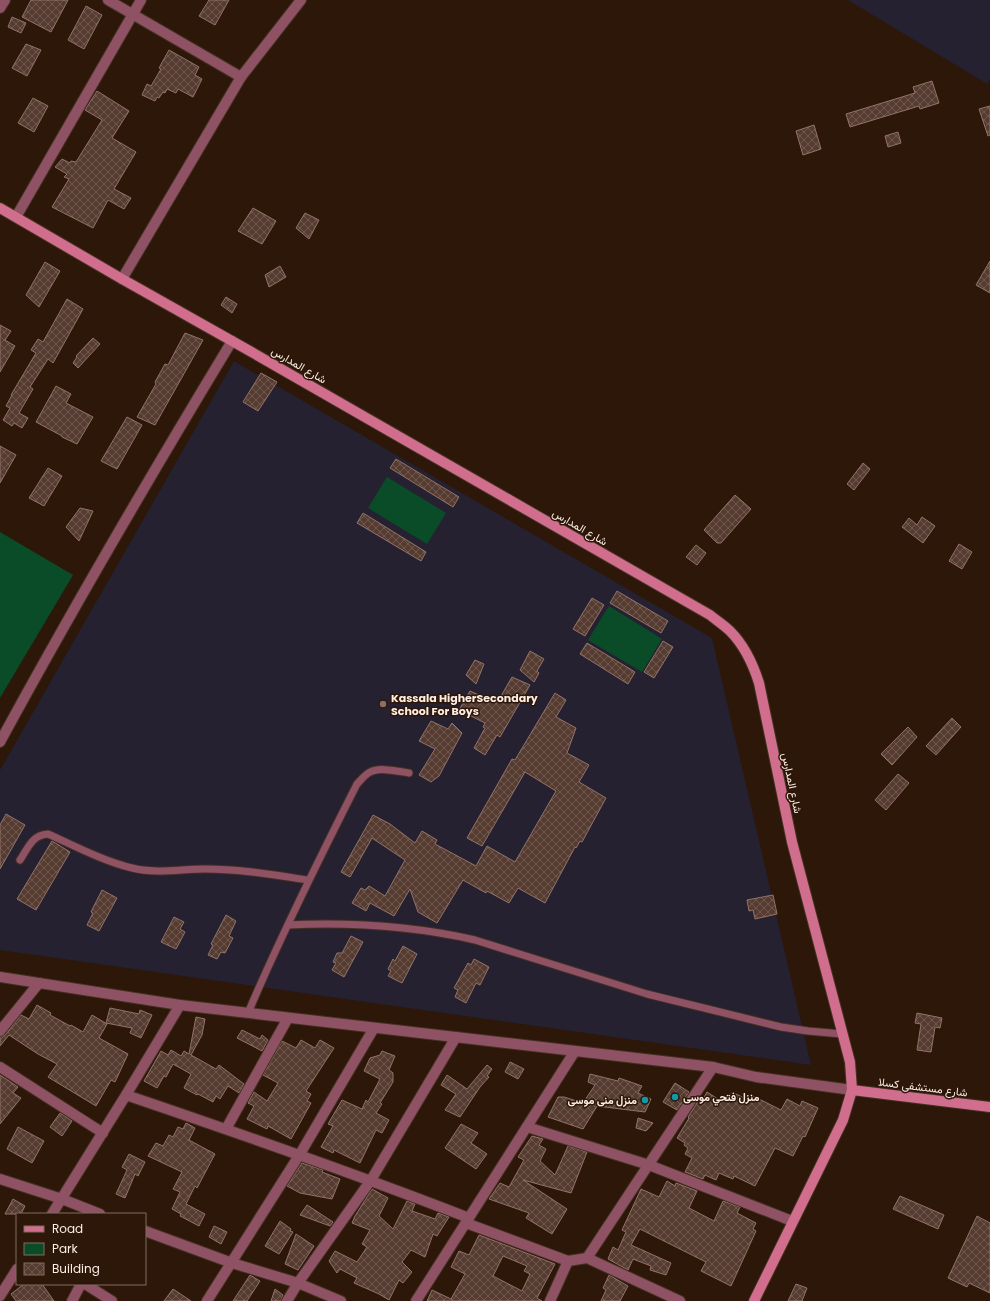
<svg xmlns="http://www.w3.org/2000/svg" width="990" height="1301" viewBox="0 0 990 1301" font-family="Poppins,Vazirmatn,sans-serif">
<defs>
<pattern id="building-cross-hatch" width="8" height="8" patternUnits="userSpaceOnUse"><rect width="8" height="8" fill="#563b31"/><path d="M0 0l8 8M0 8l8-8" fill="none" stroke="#6f584f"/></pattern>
</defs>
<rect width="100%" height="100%" fill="#2c1708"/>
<g fill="#252131">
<polygon points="848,0 990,0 990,79 987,84"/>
<polygon points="234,361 712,638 811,1065 0,950 0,770"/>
</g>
<g fill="#0a4c28">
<polygon points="387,477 446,513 427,544 368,508"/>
<polygon points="0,532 73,575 0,698"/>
<polygon points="609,606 662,639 642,672 588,640"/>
</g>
<g fill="url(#building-cross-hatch)" stroke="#927369" fill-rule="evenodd">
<polygon points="31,0 68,0 51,32 22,17"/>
<polygon points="209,0 229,0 215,25 199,16"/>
<polygon points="86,6 102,15 84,49 68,40"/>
<polygon points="12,17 26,23 21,33 8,27"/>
<polygon points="26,44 41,50 27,76 12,68"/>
<polygon points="169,50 199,67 195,75 202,79 193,97 178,89 176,93 167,89 165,93 163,92 159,98 157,97 155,101 142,95 147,84 151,86 161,69 159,68"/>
<polygon points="932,81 939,103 920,109 919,106 850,127 846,114 915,93 913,87"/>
<polygon points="97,91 129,111 112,138 136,152 114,189 131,198 124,209 108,200 93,228 52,207 69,179 64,177 67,174 55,167 62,159 70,163 71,161 76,162 102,120 85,110"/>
<polygon points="33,98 48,106 34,132 18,123"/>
<polygon points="990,106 990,135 988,136 979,109"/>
<polygon points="814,125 821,149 803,155 796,131"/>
<polygon points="898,132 901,143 888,147 885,136"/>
<polygon points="253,208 276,221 262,244 238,231"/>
<polygon points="305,213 319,220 309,239 296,228"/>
<polygon points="990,261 990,293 976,285"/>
<polygon points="45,262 60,271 39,307 26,295"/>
<polygon points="280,266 286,277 269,287 265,275"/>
<polygon points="226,297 237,304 232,313 221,305"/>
<polygon points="67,299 83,309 53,363 48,359 30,387 33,389 19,413 28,418 22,428 14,423 12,426 3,420 10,408 6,406 12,395 11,395 36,353 31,350 38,339 43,342"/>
<polygon points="0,325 11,331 5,340 15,346 0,372"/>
<polygon points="185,333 203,340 155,425 137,417 156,384 155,382 165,364 168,365"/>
<polygon points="93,338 100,344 78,368 73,363 77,357 76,356"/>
<polygon points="261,373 277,382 258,411 243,402"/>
<polygon points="56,386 71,394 66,403 93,417 77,444 62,437 62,436 36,422"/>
<polygon points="127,417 142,425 117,469 101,461"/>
<polygon points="0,446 16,455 0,483"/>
<polygon points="396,459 459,497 453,507 390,468"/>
<polygon points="863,463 870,469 854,490 847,484"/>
<polygon points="48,468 62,476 44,506 29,498"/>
<polygon points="735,495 751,509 721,543 717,543 704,530"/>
<polygon points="80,508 93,511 79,541 66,527"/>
<polygon points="363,513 426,552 421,561 357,523"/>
<polygon points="922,517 935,526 923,543 902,527 909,518 917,525"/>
<polygon points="959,544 972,552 962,569 949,561"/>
<polygon points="696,545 706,553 697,565 686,557"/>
<polygon points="617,591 668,621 661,633 610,603"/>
<polygon points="592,598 604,605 585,636 573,629"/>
<polygon points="663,641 673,647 654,678 644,672"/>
<polygon points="587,643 635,672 628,684 580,654"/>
<polygon points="530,651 544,659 537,671 539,673 534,682 520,670"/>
<polygon points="475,660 484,664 476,684 466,675"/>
<polygon points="512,677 530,685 500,737 497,735 485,755 474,748 485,728 483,727 485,723 459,710 470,691 497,703"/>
<polygon points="555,693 566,700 556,717 576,728 567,753 589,765 579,782 606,798 582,842 580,841 576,848 575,847 545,903 518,888 509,903 487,891 486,893 463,880 437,923 418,912 410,889 394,916 370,903 366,911 352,903 361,888 365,890 369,886 385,896 405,860 372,838 350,877 341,872 373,815 390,824 415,843 422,831 437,840 435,844 476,866 487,846 515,862 556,791 525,772 482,846 467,838 512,759 515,760"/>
<polygon points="952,718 961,727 936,755 926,746"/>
<polygon points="431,721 448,729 452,723 462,733 439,776 431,782 419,775 435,749 419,741"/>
<polygon points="908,727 917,737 892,765 881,754"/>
<polygon points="898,774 909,783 886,810 875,800"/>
<polygon points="6,814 25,825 0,869 0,825"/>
<polygon points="52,841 70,852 36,910 17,899"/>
<polygon points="102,890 117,898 99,931 87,925 93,913 91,912"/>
<polygon points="773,895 777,914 755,919 753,910 749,911 747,900"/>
<polygon points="226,915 236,921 229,936 233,938 225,953 221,952 217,959 208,955 213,945 211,944"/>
<polygon points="174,917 184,922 180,929 185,932 176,949 161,942"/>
<polygon points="351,936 363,942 344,977 332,970 336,963 333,962 337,953 342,953"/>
<polygon points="403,946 417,954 402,983 388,976 391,971 388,969 393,959 395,961"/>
<polygon points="474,959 489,967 480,985 476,983 466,1003 455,997 458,990 454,988 468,963 471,965"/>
<polygon points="37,1005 51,1013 50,1015 70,1026 71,1025 83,1032 92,1015 107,1024 99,1038 128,1054 115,1082 111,1080 96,1106 48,1077 57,1064 38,1054 9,1035 0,1046 0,1037 5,1035 21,1015 29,1019"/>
<polygon points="110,1008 139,1014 140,1010 152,1015 141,1038 130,1033 132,1028 106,1023"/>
<polygon points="917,1013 942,1018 940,1028 935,1027 931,1052 917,1050 921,1024 915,1023"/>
<polygon points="196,1017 205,1019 202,1035 191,1055 216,1069 219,1065 244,1084 239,1093 228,1086 220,1099 216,1096 213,1102 198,1094 197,1095 184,1088 191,1074 173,1064 166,1077 164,1076 157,1088 144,1081 161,1051 168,1055 171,1050 181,1056 184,1051 189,1054"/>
<polygon points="242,1030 260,1039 262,1035 268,1040 262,1051 237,1038"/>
<polygon points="301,1040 315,1048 320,1040 334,1048 306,1091 311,1094 307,1101 311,1103 291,1139 268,1126 267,1129 247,1119 254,1106 248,1103 254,1092 267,1101 278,1083 263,1075 282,1041 296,1048"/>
<polygon points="382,1051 395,1056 389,1070 393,1073 393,1082 380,1103 382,1104 376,1113 389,1120 382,1133 376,1130 360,1163 334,1150 333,1153 321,1147 333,1126 328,1124 342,1100 362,1109 366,1100 368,1102 380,1079 364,1071 370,1058 380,1055"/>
<polygon points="510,1062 524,1069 518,1079 505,1072"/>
<polygon points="487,1065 492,1069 487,1076 489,1077 480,1087 460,1117 445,1110 456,1094 441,1085 447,1075 467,1089"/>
<polygon points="590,1074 618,1081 619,1078 642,1086 638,1093 651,1099 645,1112 597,1106 583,1129 548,1117 558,1097 564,1097 583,1103 595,1085 588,1082"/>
<polygon points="0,1075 18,1087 13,1093 21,1098 0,1124"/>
<polygon points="675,1083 689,1092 677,1110 663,1102"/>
<polygon points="707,1092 721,1101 723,1099 727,1101 732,1092 746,1099 747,1098 751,1100 753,1096 781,1110 787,1099 800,1106 802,1101 818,1108 805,1137 803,1136 793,1156 775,1148 755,1186 734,1176 733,1179 719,1173 716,1180 705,1175 703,1179 685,1172 692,1158 685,1154 688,1148 684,1145 685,1143 677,1138 689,1118 688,1117 700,1098 703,1099"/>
<polygon points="60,1113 72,1121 62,1136 50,1127"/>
<polygon points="638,1118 653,1123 646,1131 636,1128"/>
<polygon points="186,1123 195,1128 189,1140 215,1154 197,1188 195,1186 186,1204 205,1214 199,1226 180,1216 181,1214 172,1209 180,1192 173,1189 182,1172 148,1156 156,1143 163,1146 169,1135 173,1137 178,1127 183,1129"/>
<polygon points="461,1124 478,1133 471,1143 487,1154 476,1169 445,1148"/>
<polygon points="18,1127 44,1141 32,1163 7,1149"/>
<polygon points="532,1136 543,1139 539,1145 546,1149 540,1161 555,1175 568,1146 587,1152 571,1193 523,1180 567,1209 552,1234 526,1218 529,1213 489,1199 500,1183 509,1187 524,1160 518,1157"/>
<polygon points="129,1154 145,1162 138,1176 135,1174 125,1198 116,1194 127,1170 122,1167"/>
<polygon points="302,1163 323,1170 322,1172 340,1179 332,1199 300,1193 287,1186"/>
<polygon points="667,1181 675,1186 676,1183 697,1191 689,1208 714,1221 723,1201 740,1207 737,1213 756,1223 753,1229 756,1231 731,1286 701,1271 706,1262 640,1229 631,1245 671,1263 666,1275 650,1270 651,1266 633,1259 628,1270 608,1259 613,1247 618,1250 626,1232 622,1230 641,1189 659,1197"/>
<polygon points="372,1189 388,1198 379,1216 393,1229 407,1201 415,1204 412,1211 435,1219 438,1213 449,1217 437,1236 433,1234 425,1257 411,1250 402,1262 412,1272 403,1283 399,1280 389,1300 379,1294 354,1283 357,1278 340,1269 337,1273 329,1261 335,1251 357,1262 367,1247 362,1244 370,1230 352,1223 355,1216"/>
<polygon points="900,1196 944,1215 938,1229 893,1209"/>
<polygon points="13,1199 25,1206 21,1214 5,1214"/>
<polygon points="307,1205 333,1222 330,1226 300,1215"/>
<polygon points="977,1216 990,1223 990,1293 969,1283 967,1287 948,1278"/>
<polygon points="280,1221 291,1229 290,1231 293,1232 279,1254 265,1246"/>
<polygon points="214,1226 227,1232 221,1244 209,1237"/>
<polygon points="296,1234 314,1246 298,1270 285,1264"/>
<path d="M479 1235 555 1264 537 1298 542 1301H427L432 1290 451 1299 465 1274 451 1267 459 1251 469 1255ZM503 1256 527 1266 524 1271 530 1274 522 1291 493 1276Z"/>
<polygon points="250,1275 260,1281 247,1301 233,1301"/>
<polygon points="609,1275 628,1286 620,1301 601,1301 606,1290 603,1288"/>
<polygon points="24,1284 42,1284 54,1301 16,1301 11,1294"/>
<polygon points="796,1284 807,1288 802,1301 788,1301"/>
<polygon points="173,1289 191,1301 164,1301"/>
<polygon points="275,1289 283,1295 281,1301 271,1301"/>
</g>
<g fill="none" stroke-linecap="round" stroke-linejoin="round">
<g stroke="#453122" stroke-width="9">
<g id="lane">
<path d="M20 860C28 848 32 835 48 834 75 846 103 861 132 868 156 874 181 869 205 869 240 869 274 875 308 880"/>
<path d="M288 925C351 922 413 926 475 940L647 994 781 1027 808 1031 842 1034"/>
<path d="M248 1013C281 935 319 859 357 784 360 781 363 777 367 774 377 766 397 771 409 773"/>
</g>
</g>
<g stroke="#453122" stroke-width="12">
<g id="street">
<polyline points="108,0 241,77"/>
<polyline points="0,8 5,0"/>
<polyline points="16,217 141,0"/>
<polyline points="122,279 241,77 301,0"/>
<path d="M0 742C74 606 152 473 232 341"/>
<polyline points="0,977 180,1005 713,1067 756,1077 852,1090"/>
<polyline points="0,1031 39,983"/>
<polyline points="0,1067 103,1133"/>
<path d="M126 1095C241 1134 356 1174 469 1218"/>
<polyline points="527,1127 649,1165 792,1221"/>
<polyline points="226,1129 288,1018"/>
<polyline points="0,1179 62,1199 100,1214"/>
<polyline points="52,1214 126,1095 180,1005"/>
<polyline points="466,1223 568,1261 587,1258 680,1301"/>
<polyline points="145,1231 232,1263 298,1283 371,1180 456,1037"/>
<polyline points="587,1258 713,1067"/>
<polyline points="85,1284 112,1301"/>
<polyline points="0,1296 17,1269"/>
<polyline points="72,1301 81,1284"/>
<polyline points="207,1301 300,1154 374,1028"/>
<polyline points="287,1301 298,1283 341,1301"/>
<polyline points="416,1301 575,1051"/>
<polyline points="550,1301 568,1261"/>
</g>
</g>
<g stroke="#453122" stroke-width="12">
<g id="secondary">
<path d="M0 208 122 279 255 354 710 615C716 620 724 625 730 631 744 645 753 664 759 683L792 842 850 1062 852 1090 843 1120 754 1301"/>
<polyline points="852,1090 990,1107"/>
</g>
</g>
<use href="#lane" stroke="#8f5264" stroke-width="7"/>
<use href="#street" stroke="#8f5264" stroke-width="10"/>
<use href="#secondary" stroke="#d16e8d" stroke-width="10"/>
</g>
<circle fill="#8d6e63" stroke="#2c1708" stroke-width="1.5" cx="383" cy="704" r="4"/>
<g fill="#0f9aa8" stroke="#2c1708" stroke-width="1.5">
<circle cx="675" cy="1097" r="4"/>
<circle cx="645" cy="1100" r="4"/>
</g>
<g text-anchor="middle" stroke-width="3" stroke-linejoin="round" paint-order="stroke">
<g font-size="11" fill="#fdede4" stroke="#2c1708">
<text transform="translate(299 365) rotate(30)" y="4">شارع المدارس</text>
<text transform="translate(580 527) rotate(30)" y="4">شارع المدارس</text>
<text transform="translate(792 783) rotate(78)" y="4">شارع المدارس</text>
<text transform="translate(923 1087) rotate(7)" y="4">شارع مستشفى كسلا</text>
</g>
<g font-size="11" font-weight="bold" fill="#fdede4" stroke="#2c1708" text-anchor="start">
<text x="391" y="702">Kassala HigherSecondary<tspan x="391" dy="13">School For Boys</tspan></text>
<text x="683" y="1101">منزل فتحي موسى</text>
<text x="637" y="1104" text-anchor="end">منزل منى موسى</text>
</g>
</g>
<rect x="16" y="1213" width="130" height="72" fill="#2c1708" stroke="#806d60"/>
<rect x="24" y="1226" width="20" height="6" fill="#d16e8d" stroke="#806d60"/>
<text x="52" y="1233" font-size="12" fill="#fdede4">Road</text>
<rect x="24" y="1243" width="20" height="12" fill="#0a4c28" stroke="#806d60"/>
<text x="52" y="1253" font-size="12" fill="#fdede4">Park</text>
<rect x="24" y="1263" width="20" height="12" fill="url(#building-cross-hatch)" stroke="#806d60"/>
<text x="52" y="1273" font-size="12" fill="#fdede4">Building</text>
</svg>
